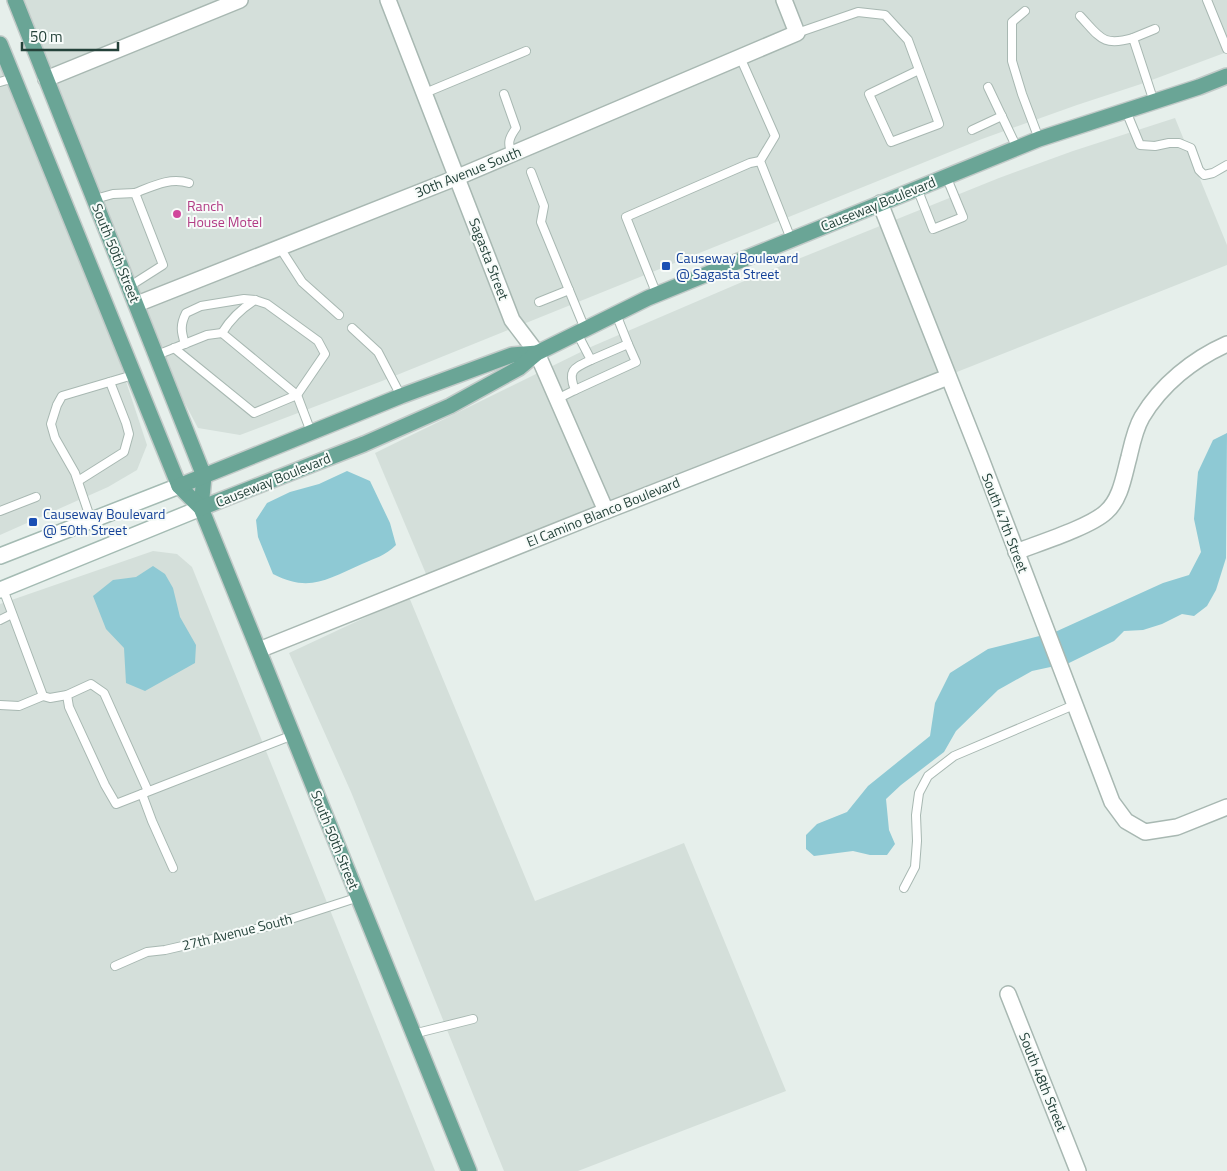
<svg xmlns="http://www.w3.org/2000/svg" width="1227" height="1171" viewBox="0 0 1227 1171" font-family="'Titillium Web',sans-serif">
<rect width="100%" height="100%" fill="#e6efeb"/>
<g fill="#d4dfda">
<polygon points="19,0 236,0 49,74"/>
<polygon points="246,0 1227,0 1227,52 1141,84 1077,105 982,139 382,381 240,435 198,428 163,362 136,304 46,81"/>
<polygon points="0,61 104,315 147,445 137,470 108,487 0,535"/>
<polygon points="1175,118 1227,245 1227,265 429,581 375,453 593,346 756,276 999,178 1073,151"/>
<polygon points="153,551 177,554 192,567 435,1171 0,1171 0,604"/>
<polygon points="409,597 535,901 684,843 786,1091 578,1171 504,1171 351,792 289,653"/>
</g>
<g fill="#8ec9d4">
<polygon points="1227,433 1226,558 1216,590 1207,606 1194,616 1182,614 1162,624 1143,630 1124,631 1114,641 1069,663 1032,671 998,690 956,731 944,752 901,785 886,799 889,830 895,844 887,855 870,855 853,851 814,856 806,849 806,835 817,824 847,812 868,786 930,736 935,703 950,673 988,649 1055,632 1163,583 1189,575 1201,552 1194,519 1198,472 1213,440"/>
<path d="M347 471 370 481 390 523 396 545C385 556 375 558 362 564 327 579 310 593 273 574L258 537 256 520 267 503 290 492 319 484Z"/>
<polygon points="153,566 165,574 173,588 180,617 196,645 195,663 145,691 126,683 124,648 106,629 93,596 113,580 136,577"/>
</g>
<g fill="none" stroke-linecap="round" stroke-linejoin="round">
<g stroke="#a8b8b2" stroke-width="10">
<g id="lane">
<polyline points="1207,0 1227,49"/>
<polyline points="1025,11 1012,22 1012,61 1022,94 1039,139"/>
<path d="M1080 16C1100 37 1102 47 1133 38L1154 102"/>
<polyline points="797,33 858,12 885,15 908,40 939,124 891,142 869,94 919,70"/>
<polyline points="1133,38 1155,29"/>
<polyline points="740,57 775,136 760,161 791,239"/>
<polyline points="0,82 14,78"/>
<polyline points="988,87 1017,148"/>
<polyline points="425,93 526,51"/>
<path d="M504 94 516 128C509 138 507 143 512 154"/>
<polyline points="1126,111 1140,145 1155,146 1169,143 1179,143 1191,148 1199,170 1204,175 1213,173 1227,165"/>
<polyline points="972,130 1002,116"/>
<polyline points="531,172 544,206 541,222 585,329"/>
<polyline points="917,188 933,229 963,217 946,176"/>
<path d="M135 193C153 186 170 177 189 183"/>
<polyline points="95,199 113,194 135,193 163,265 130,286"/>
<polyline points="280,248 302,282 339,315"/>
<polyline points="657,295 626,217 750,163 760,161"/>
<polyline points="539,302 569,290"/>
<polyline points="352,328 378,352 401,396"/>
<path d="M222 333C231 318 241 309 255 300"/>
<polyline points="577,333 591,360 628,344 616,314"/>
<path d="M174 348 254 413 297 395 325 354 318 341 267 304 255 300 244 299 201 306 186 313C180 325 181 331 185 344"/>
<polyline points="157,355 207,335 222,333 297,395 311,432"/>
<polyline points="575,390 636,362 628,344"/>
<path d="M557 399 575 390C567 370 574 368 591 360"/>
<polyline points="78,481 124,452 129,434 126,423 110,382"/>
<polyline points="0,511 36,497"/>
<polyline points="91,520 75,473 55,438 51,424 57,405 62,396 133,375"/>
<polyline points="3,589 43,696 50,698 67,695"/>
<polyline points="0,620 12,614"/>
<polyline points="0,705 19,706 43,696"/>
<polyline points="148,791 104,693 91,684 67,695 69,707 105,785 116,804 293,735"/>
<polyline points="142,794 152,821 173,868"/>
<polyline points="904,888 915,867 917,841 916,815 919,793 928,776 954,756 1074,705"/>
<polyline points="115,966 147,952 165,950 269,926 359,897"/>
<polyline points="413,1034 473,1019"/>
</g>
</g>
<g stroke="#a8b8b2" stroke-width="18">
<g id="street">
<polyline points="388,0 512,320 537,353 606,511"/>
<polyline points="46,79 240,0"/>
<polyline points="880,203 980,456 1112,802 1126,821 1145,832 1177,827 1227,807"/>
<polyline points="137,304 458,177 797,33 784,0"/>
<path d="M1016 552C1039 543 1090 527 1106 512 1121 499 1124 475 1129 457 1132 444 1135 429 1142 417 1161 385 1193 359 1227 344"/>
<polyline points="259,650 606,511 948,377"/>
<polyline points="1008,994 1078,1171"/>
</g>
</g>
<g stroke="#a4bbb3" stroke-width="18">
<g id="secondary">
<polyline points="0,556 179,486"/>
<polyline points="0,590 201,508"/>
</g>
</g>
<g stroke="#c2cac8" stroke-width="18">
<g id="primary">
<polyline points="15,0 204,476 201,508"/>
<polyline points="0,44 179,486 201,508 469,1171"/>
<polyline points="179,486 401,396 512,355 537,353"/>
<polyline points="201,508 364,444 450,406 519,368 537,353 648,298 1039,139 1199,87 1227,76"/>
</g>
</g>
<use href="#lane" stroke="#fff" stroke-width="8"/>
<use href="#street" stroke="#fff" stroke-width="15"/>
<use href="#secondary" stroke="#fff" stroke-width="15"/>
<use href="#primary" stroke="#6aa596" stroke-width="15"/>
</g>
<circle fill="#d1479c" stroke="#f7fbf9" stroke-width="2" cx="177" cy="214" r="5"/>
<g fill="#1a4fb4" stroke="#f7fbf9" stroke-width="2">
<rect x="661" y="261" width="10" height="10" rx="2.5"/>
<rect x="28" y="517" width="10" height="10" rx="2.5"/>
</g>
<g text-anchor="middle" stroke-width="4" stroke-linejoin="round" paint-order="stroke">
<g font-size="14" fill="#24423a" stroke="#f7fbf9">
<text transform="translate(468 172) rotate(-22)" y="5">30th Avenue South</text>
<text transform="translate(878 204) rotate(-22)" y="5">Causeway Boulevard</text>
<text transform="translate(116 253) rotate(68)" y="5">South 50th Street</text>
<text transform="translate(489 259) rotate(69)" y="5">Sagasta Street</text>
<text transform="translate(273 480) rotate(-22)" y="5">Causeway Boulevard</text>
<text transform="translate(603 512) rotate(-22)" y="5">El Camino Blanco Boulevard</text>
<text transform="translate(1005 523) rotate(69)" y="5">South 47th Street</text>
<text transform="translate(335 840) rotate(68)" y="5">South 50th Street</text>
<text transform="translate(237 932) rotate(-14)" y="5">27th Avenue South</text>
<text transform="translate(1043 1082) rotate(68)" y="5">South 48th Street</text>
</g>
<g font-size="14" fill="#b23c85" stroke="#f7fbf9" text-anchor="start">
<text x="187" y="211">Ranch<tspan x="187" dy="16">House Motel</tspan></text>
</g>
<g font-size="14" fill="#164399" stroke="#f7fbf9" text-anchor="start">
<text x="676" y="263">Causeway Boulevard<tspan x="676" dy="16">@ Sagasta Street</tspan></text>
<text x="43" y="519">Causeway Boulevard<tspan x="43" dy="16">@ 50th Street</tspan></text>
</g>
</g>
<path d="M22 42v8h96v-8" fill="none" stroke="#24423a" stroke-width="2.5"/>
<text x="30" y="42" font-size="15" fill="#24423a" stroke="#f7fbf9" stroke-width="4" paint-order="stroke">50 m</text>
</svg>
